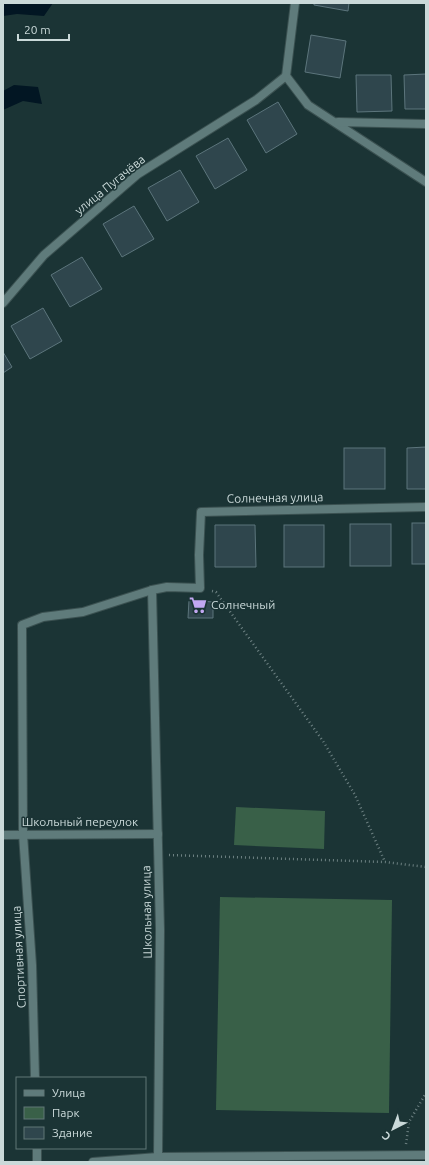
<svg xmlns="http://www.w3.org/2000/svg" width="429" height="1165" viewBox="0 0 429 1165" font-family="Ubuntu,sans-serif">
<rect width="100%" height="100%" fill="#1b3435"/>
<g fill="#396048">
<polygon points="236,807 325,811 324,849 234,845"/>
<polygon points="220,897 392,900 389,1113 216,1110"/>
</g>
<g fill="#021623">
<polygon points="3,3 53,3 44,16 17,14 3,16"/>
<polygon points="14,85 38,87 42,104 23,101 3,110 3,91"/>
</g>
<g fill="#2f464d" stroke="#5c757c">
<polygon points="314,3 349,3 348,11 314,5"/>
<polygon points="311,35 346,41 340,78 305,72"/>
<polygon points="426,74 426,109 405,109 404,75"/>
<polygon points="356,75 391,75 392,111 357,112"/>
<polygon points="278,102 297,134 266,153 247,120"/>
<polygon points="228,138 247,170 215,189 196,156"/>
<polygon points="180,170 199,202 167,221 148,188"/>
<polygon points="134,206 154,239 122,257 103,224"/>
<polygon points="82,257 102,289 70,307 51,275"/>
<polygon points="43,308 62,341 30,359 11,326"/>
<polygon points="3,352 12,367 3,373"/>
<polygon points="426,447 426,489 407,489 407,448"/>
<rect x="344" y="448" width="41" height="41"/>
<rect x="412" y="523" width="14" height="41"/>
<rect x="350" y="524" width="41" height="42"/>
<polygon points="215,525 255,525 256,567 215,567"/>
<rect x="284" y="525" width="40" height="42"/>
<polygon points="189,600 213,602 213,618 188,618"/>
</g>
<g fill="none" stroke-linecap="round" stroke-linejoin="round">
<g stroke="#3b5151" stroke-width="10">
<g id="minor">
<polyline points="295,3 286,76 308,105 426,182"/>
<polyline points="338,122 426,124"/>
<polyline points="3,303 44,255 138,174 256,100 286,76"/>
<polyline points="3,835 158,834"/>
<polyline points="35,1078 32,965 23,834 22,625 43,617 83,612 152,590"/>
<polyline points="37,1148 37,1162"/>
<polyline points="158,1157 160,930 152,590 167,587 200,588 199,555 201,512 426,507"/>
<polyline points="93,1162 158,1157 426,1155"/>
</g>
</g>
<g stroke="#6d8182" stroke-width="2.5" stroke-dasharray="1 3" stroke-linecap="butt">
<polyline points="212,591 216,592 323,741 355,795 385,862"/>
<polyline points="169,855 385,862 426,867"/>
<polyline points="406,1144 409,1122 426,1093"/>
</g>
<use href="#minor" stroke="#5f7b7b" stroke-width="8"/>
</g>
<defs>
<g id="supermarket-bare" transform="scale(1.38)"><path d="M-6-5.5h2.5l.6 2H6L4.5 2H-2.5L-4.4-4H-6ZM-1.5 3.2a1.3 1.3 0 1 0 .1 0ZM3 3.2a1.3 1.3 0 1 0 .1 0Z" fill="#c2a7f2" stroke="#1b3435" stroke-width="2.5" paint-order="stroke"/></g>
</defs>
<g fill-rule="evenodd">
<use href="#supermarket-bare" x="198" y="605"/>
</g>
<g text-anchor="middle" stroke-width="3" stroke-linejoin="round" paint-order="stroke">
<g font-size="12" fill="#cad9d9" stroke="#1b3435">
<text transform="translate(110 185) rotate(-39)" y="4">улица Пугачёва</text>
<text transform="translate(275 498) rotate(-1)" y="4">Солнечная улица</text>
<text x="80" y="826">Школьный переулок</text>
<text transform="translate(147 912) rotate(-91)" y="4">Школьная улица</text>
<text transform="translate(19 957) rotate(-93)" y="4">Спортивная улица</text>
</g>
<g font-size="12" fill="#cad9d9" stroke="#1b3435" text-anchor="start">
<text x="211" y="609">Солнечный</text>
</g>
</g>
<rect width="429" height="1165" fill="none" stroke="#cad9d9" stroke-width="8"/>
<rect x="16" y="1077" width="130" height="72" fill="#1b3435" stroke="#617677"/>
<rect x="24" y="1090" width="20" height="6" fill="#5f7b7b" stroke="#617677"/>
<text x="52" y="1097" font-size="12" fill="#cad9d9">Улица</text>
<rect x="24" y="1107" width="20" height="12" fill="#396048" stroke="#617677"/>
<text x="52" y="1117" font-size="12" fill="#cad9d9">Парк</text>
<rect x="24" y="1127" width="20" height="12" fill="#2f464d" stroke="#617677"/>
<text x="52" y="1137" font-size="12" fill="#cad9d9">Здание</text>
<g transform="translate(393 1129) rotate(222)" stroke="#1b3435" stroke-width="3" paint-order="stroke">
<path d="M0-3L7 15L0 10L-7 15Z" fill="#cad9d9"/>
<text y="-6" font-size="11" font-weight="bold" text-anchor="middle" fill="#cad9d9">С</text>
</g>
<path d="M18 34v6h51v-6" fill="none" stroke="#cad9d9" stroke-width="2"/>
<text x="24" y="34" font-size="12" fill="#cad9d9" stroke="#1b3435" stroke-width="3" paint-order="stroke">20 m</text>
</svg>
